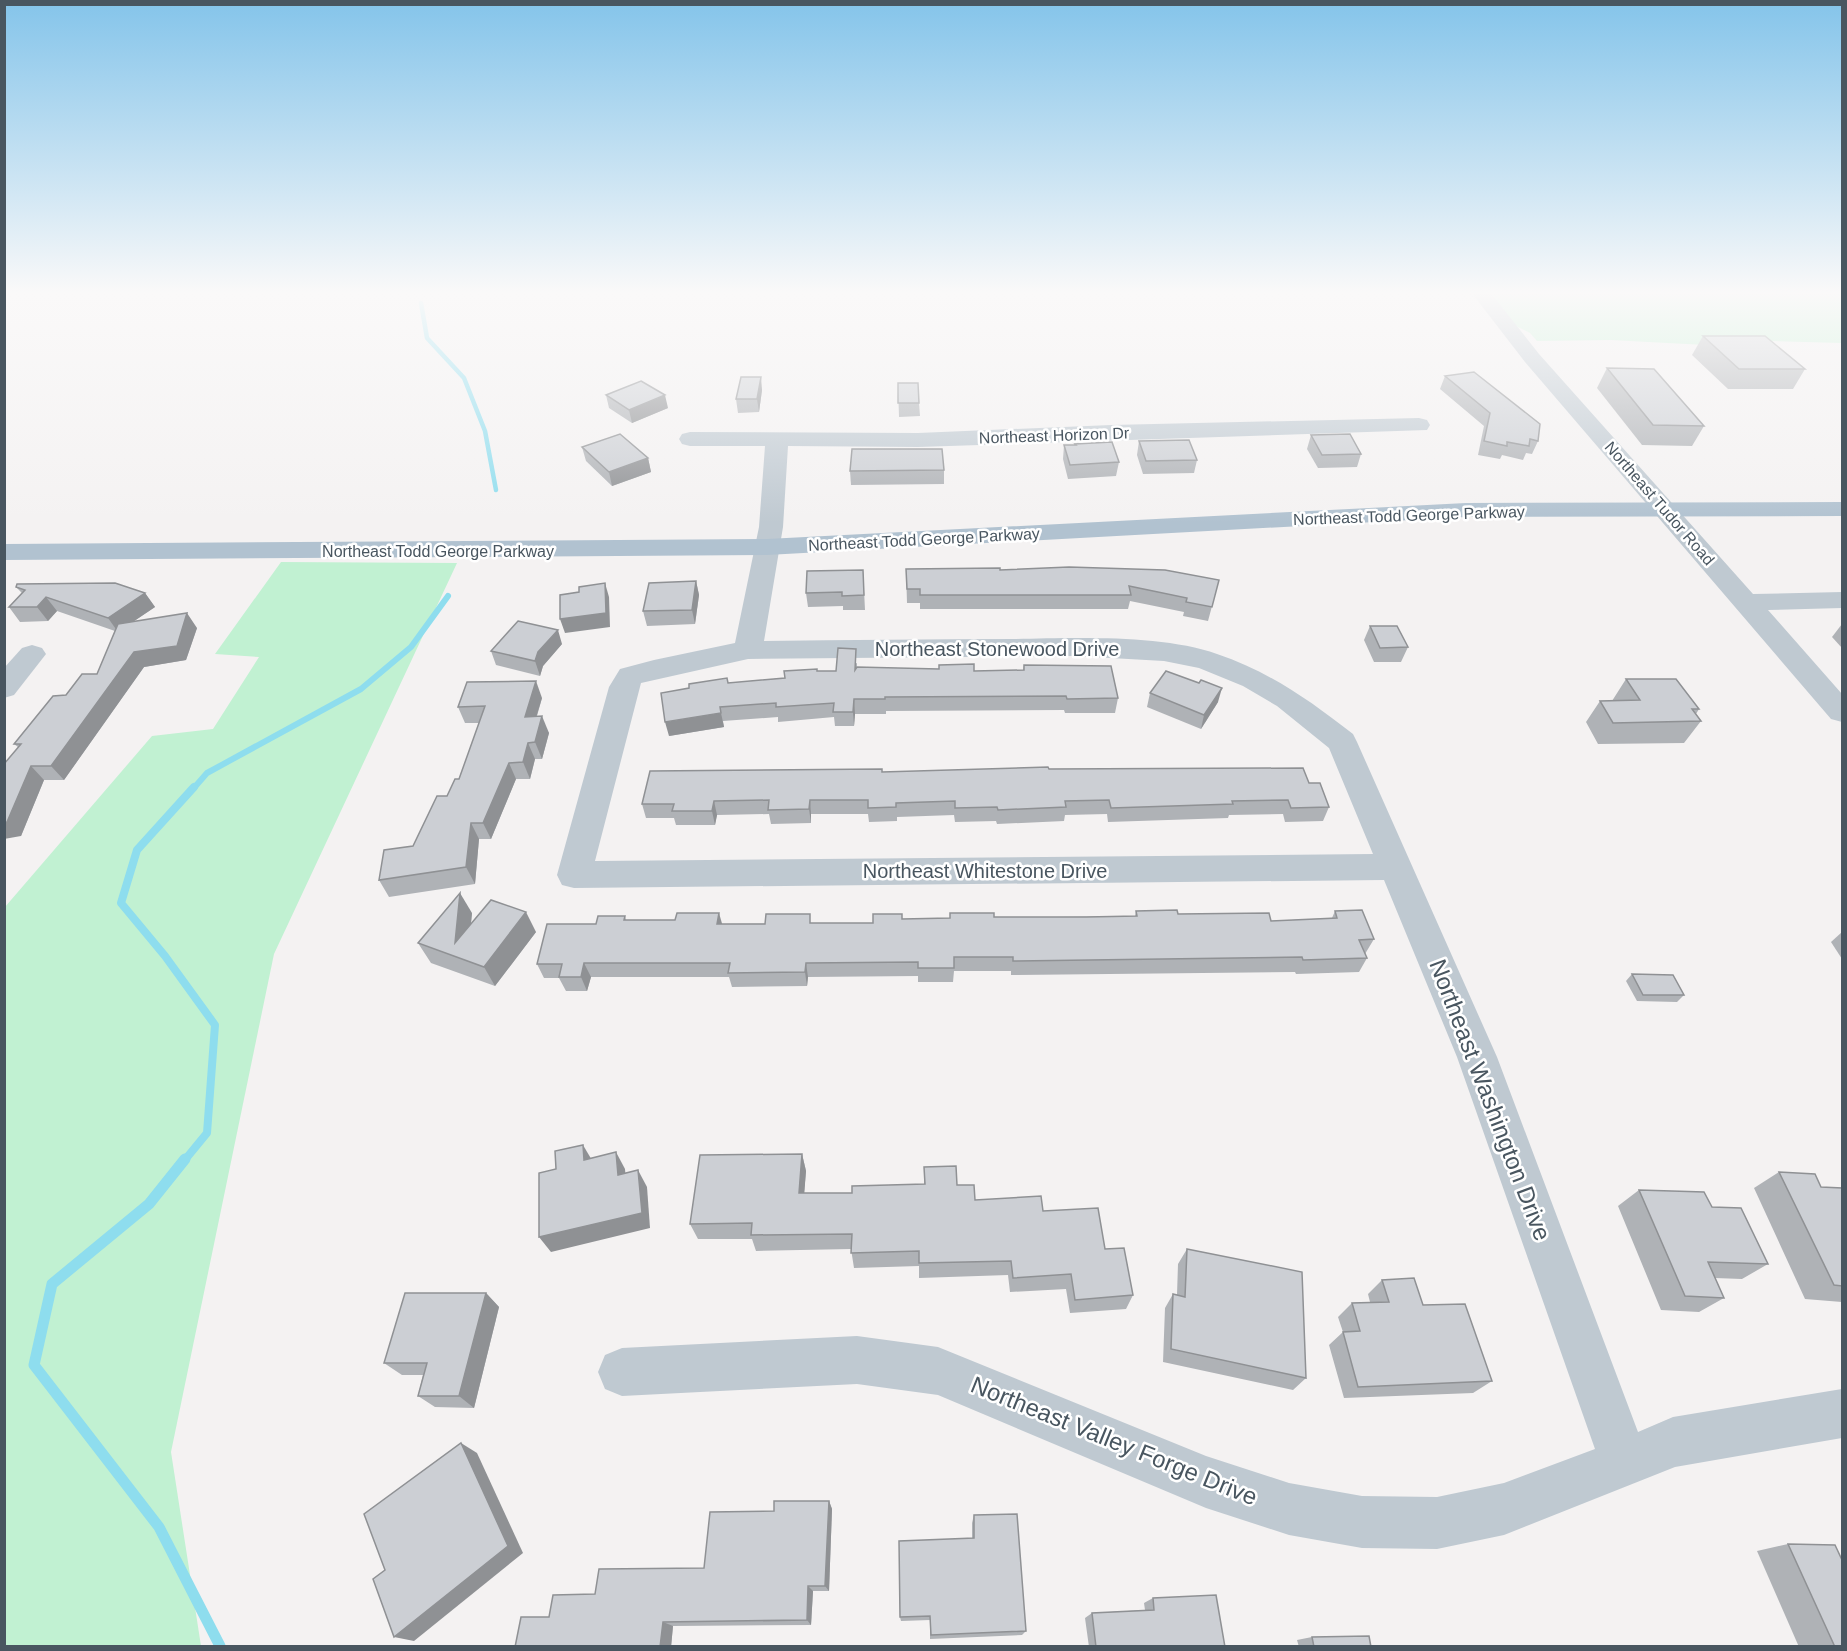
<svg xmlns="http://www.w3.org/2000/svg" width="1847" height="1651" viewBox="0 0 1847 1651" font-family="Arial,sans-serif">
<rect width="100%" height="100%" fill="#f4f2f2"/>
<g fill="#c1f1d2">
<polygon points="1490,292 1842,292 1842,343 1773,341 1762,348 1611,340 1537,341 1530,333 1516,326"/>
<polygon points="281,562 457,563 274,954 171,1452 201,1646 5,1646 5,907 152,736 213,729 259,657 215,654"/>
</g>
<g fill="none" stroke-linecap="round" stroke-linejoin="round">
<polyline stroke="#8eddee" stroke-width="4.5" points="421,303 427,338 464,378 485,431 496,490"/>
<polyline stroke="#8eddee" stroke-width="6" points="193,789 207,773 361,689 411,647 448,596"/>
<polyline stroke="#8eddee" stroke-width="8" points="184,1161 207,1133 215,1025 165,956 121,903 137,850 194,787"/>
<polyline stroke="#8eddee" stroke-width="11" points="185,1159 149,1204 52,1284 34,1365 159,1527 220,1646"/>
<g fill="#bfc9d1" fill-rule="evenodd">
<polygon points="1471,292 1490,292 1539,354 1753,594 1842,592 1842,608 1768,610 1842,694 1842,722 1831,719 1525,362"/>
<path d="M1419 418 1427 420 1430 425 1427 430 918 447 788 446 783 527 764 641C847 640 930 639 1014 639 1073 638 1161 634 1217 654 1270 672 1309 700 1353 734L1357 742 1497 1057 1638 1432 1673 1417 1842 1389V1438L1675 1467 1504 1535 1437 1549 1362 1548 1289 1535 1206 1508 938 1395 857 1384 622 1396 605 1389 598 1372 605 1355 622 1348 857 1336 938 1347 1206 1456 1289 1483 1362 1496 1437 1497 1504 1483 1595 1449 1457 1057 1384 880 574 888 562 885 557 875 609 687 620 669 654 660 735 643 759 527 765 446H690L682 444 679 439 682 434 690 432 918 433 1111 425ZM1075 656 1164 661 1199 668 1243 686 1277 706 1329 748 1373 854 595 861 641 683 748 659Z"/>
<polygon points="32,645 42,648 46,654 14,695 4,698 4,668 22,648"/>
</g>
<polygon fill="#b1c2d0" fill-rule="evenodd" points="1842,502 1842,516 1466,517 767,555 4,560 4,544 767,539 1466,503"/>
</g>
<g fill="#afb2b6">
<polygon points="1703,336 1805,369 1793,389 1728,389 1692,355"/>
<polygon points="1607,368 1704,426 1692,446 1642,445 1597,388"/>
<polygon points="1445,376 1538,441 1532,454 1526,453 1523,460 1502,455 1500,459 1478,455 1484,426 1440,389"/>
<polygon points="898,383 919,403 920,416 899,417"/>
<polygon points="762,390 759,412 738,413 736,399"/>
<polygon points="606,395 668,408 632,423 609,408"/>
<polygon points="1311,435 1361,454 1357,467 1318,468 1307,449"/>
<polygon points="1139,441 1197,460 1194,473 1143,474 1137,455"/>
<polygon points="1075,444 1119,462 1116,476 1068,479 1063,459 1064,445 1075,445"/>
<polygon points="582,447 648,458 651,472 612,486 586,461"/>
<polygon points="944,470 944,484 851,485 850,471"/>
<polygon points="906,569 1000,570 1219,580 1208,621 1183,616 1184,612 1130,601 1128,609 920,609 920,603 907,603"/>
<polygon points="863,570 865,610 843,610 843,606 808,607 806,593"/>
<polygon points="696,581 699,595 695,624 647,626 643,611"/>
<polygon points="16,587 145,593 155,607 134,621 197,628 186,660 144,667 64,780 44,780 21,836 18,747 14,744 66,695 97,674 115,631 57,611 48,621 20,622 9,607 22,593"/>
<polygon points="1842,624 1842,648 1832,637"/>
<polygon points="1370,626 1408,647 1401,662 1374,662 1364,640"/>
<polygon points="562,644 543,666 540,676 496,665 491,651"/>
<polygon points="857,663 857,667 974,671 1023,670 1024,665 1118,698 1115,713 1065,713 1064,710 886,711 886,714 855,714 854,726 835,726 834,717 778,722 778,717 723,721 724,727 669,736 728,683 785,678 817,671 836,671"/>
<polygon points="1626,679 1699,709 1696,714 1701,721 1684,743 1598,744 1586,722 1600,701 1612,701"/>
<polygon points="1150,693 1218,702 1201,729 1147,707"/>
<polygon points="542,698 537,716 549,733 542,759 535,759 530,779 516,779 491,839 479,839 475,884 389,897 379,880 413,846 459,779 479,723 465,723 458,707"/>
<polygon points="1049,769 1309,783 1329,807 1323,821 1285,822 1283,814 1229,815 1228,818 1108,822 1107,814 1065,815 1064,821 997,824 996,821 955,822 954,815 897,817 897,821 869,822 868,814 811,814 811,823 771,824 769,814 717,815 715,825 676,825 674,818 646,818 642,804 882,772"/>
<polygon points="1136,911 1271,921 1332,918 1335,911 1374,939 1365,954 1367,958 1359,972 1296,974 1295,972 1011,975 1011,971 954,971 953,982 918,982 918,976 808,977 807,986 732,987 729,977 591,977 587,991 566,991 559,978 544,978 537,964 596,924 625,916 626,920 722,924 873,923 902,919 1135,916"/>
<polygon points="472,913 471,924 536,932 495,986 431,963 418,943"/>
<polygon points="1842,932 1842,959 1831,942"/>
<polygon points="1632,974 1684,995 1677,1002 1637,1001 1626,981"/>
<polygon points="802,1154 806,1171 804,1193 852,1193 924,1184 924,1167 957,1185 975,1200 1043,1211 1105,1249 1133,1295 1126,1309 1070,1313 1066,1289 1010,1292 1008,1275 919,1278 919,1266 854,1268 851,1249 756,1251 752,1239 698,1239 690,1224"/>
<polygon points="1779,1172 1821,1187 1842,1188 1842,1302 1805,1299 1754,1188"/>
<polygon points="1639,1190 1712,1207 1768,1264 1742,1279 1715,1278 1724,1298 1699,1312 1661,1310 1618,1206"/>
<polygon points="1187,1249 1306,1378 1293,1390 1163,1362 1165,1308 1173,1294 1177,1295 1178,1264"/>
<polygon points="1382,1280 1423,1305 1492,1381 1473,1393 1344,1398 1329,1345 1343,1332 1338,1317 1352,1303 1370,1302 1368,1294"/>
<polygon points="486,1293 499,1307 474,1408 435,1407 418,1396 423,1375 402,1375 384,1363"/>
<polygon points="829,1501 832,1509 829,1591 813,1591 811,1625 673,1626 671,1647 515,1647 595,1594 704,1568 774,1511"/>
<polygon points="974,1515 1026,1631 1022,1635 930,1639 930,1620 901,1621 900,1617 972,1538 972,1523"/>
<polygon points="1788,1544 1842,1647 1799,1647 1757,1551"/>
<polygon points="1153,1598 1225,1647 1089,1647 1085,1618 1092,1613 1145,1610 1144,1603"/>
<polygon points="1312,1637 1371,1647 1299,1647 1297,1640"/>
</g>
<g fill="#8f9194">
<polygon points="761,377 762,390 759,412 757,399"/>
<polygon points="665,395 668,408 632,423 629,410"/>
<polygon points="648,458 651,472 612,486 609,472"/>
<polygon points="696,581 699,595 695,624 692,610"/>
<polygon points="605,583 609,597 610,627 565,633 560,619"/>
<polygon points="145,593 155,607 118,632 108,618"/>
<polygon points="46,597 57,611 48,621 37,607"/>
<polygon points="187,613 197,628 186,660 144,667 64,780 51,766 134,652"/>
<polygon points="558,630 562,644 543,666 540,676 535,661 538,652"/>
<polygon points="536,681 542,698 531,734 525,717"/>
<polygon points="1222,688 1218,702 1201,729 1204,715"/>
<polygon points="854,699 855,714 854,726 853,712"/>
<polygon points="721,713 724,727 669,736 665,722"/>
<polygon points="542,716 549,733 542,759 535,742"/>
<polygon points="528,743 535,759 530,779 523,762"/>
<polygon points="509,763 516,779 491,839 483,823"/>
<polygon points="31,766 44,780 21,836 4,839 4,823"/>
<polygon points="810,800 811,814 811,823 809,809"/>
<polygon points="714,801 717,815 715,825 712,811"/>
<polygon points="471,823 479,839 475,884 466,867"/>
<polygon points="460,893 472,913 467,960 455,943"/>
<polygon points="526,912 536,932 495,986 484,967"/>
<polygon points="719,913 723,927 717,924"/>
<polygon points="584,963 591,977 587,991 581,977"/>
<polygon points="806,963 808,977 807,986 805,972"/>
<polygon points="583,1145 593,1162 584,1160"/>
<polygon points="616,1152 625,1169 627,1191 618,1175"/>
<polygon points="802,1154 806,1171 803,1210 799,1193"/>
<polygon points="638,1170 647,1187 650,1228 551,1252 539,1237"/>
<polygon points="486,1293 499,1307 474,1408 459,1396"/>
<polygon points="461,1443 477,1453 523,1553 414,1641 394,1637"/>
<polygon points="829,1501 832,1509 829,1591 825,1586"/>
<polygon points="808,1586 813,1591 811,1625 807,1620"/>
<polygon points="663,1622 673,1626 671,1647 660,1647"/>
</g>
<g fill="#cccfd4" stroke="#8f9194" stroke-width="1.5">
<polygon points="1703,336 1765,336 1805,369 1739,369"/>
<polygon points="1607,368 1654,369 1704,426 1653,425"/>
<polygon points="1474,372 1540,424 1538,441 1530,439 1529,446 1507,442 1507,446 1484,441 1490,413 1445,376"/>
<polygon points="741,377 761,377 757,399 736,399"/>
<polygon points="641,381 665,395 629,410 606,395"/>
<polygon points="898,383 918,383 919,403 898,403"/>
<polygon points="620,434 648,458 609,472 582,447"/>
<polygon points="1350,434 1361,454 1322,455 1311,435"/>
<polygon points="1189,440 1197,460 1146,461 1139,441"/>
<polygon points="1112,442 1119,462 1070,465 1064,445 1076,445 1075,444"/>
<polygon points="852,449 942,449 944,470 850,471"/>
<polygon points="1069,567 1165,570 1219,580 1212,607 1186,602 1187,598 1129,586 1131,595 920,595 920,589 907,589 906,569 1000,568 1000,570"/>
<polygon points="863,570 864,595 842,596 842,592 806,593 807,571"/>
<polygon points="696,581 692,610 643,611 649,583"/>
<polygon points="115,583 145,593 108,618 46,597 37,607 9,607 25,590 16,587 17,584"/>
<polygon points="605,583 606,613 560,619 560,595 579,592 579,587"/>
<polygon points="187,613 177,646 134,652 51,766 31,766 7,822 4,823 4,764 21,744 14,744 53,696 66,695 82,674 97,674 118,624"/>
<polygon points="518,621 558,630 538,652 535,661 491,651"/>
<polygon points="1370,626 1397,626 1408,647 1380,648"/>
<polygon points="838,648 856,649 855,670 857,667 939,669 939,665 974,664 974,671 1024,670 1024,665 1111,666 1118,698 1067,699 1066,696 885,697 885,699 854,699 853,712 833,712 834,703 776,707 776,703 720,707 721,713 665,722 661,693 689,688 689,684 727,678 728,683 785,678 784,671 817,669 817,671 836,671"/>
<polygon points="1166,671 1199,683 1201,680 1222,688 1204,715 1150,693"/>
<polygon points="1626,679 1676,679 1699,709 1692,709 1701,721 1613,723 1600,701 1640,700"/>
<polygon points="536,681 525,717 542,716 535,742 528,743 523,762 509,763 483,823 471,823 466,867 379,880 384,850 413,846 437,796 447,796 455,779 459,779 485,706 458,707 467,682"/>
<polygon points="1048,767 1049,769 1303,768 1309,783 1320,783 1329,807 1291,808 1288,800 1232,801 1233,804 1111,808 1109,800 1065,801 1066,807 998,810 997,807 955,808 955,801 896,803 896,807 868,808 868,800 810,800 809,809 768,810 769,800 714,801 712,811 672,811 674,804 642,804 650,771 882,769 882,772"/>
<polygon points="460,893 455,943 491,900 526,912 484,967 418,943"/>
<polygon points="1177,910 1178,914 1269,913 1271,921 1337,918 1335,911 1362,910 1374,939 1359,940 1367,958 1303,960 1302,957 1013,961 1013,957 954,957 954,968 918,968 918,962 806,963 805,972 728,973 730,963 584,963 581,977 559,977 562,964 537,964 547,924 596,924 598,916 625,916 624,920 675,920 677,913 719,913 717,924 765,924 766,914 810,914 810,923 873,923 873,914 902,914 902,919 950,918 950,913 994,913 994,917 1086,917 1137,916 1136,911"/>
<polygon points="1632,974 1673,975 1684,995 1643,995"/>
<polygon points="583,1145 584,1160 616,1152 618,1175 638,1170 642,1213 539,1237 539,1173 556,1169 555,1151"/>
<polygon points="802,1154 799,1193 852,1193 852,1186 925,1184 924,1167 956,1166 957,1185 974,1185 975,1200 1041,1196 1043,1211 1098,1208 1105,1249 1124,1248 1133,1295 1075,1300 1071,1274 1013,1278 1011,1261 919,1263 919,1251 851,1253 852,1234 751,1235 752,1223 690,1224 700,1155"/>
<polygon points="1779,1172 1815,1174 1821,1187 1842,1188 1842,1286 1834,1285"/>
<polygon points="1639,1190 1704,1192 1712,1207 1741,1208 1768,1264 1708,1262 1724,1298 1685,1296"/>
<polygon points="1187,1249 1302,1272 1306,1378 1171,1349 1173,1294 1185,1297"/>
<polygon points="1414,1278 1423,1305 1465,1304 1492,1381 1358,1387 1343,1332 1360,1331 1352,1303 1389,1302 1382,1280"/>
<polygon points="405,1293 486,1293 459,1396 418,1396 427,1363 384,1363"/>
<polygon points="461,1443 508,1546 394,1637 373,1579 385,1570 364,1514"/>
<polygon points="774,1501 829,1501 825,1586 808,1586 807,1620 663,1622 660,1647 515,1647 521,1617 549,1617 553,1595 595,1594 599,1569 704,1568 710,1512 774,1511"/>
<polygon points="1017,1514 1026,1631 931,1635 930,1616 900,1617 899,1541 974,1538 974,1515"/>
<polygon points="1788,1544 1835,1545 1842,1560 1842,1647 1835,1647"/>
<polygon points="1216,1595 1225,1647 1096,1647 1092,1613 1154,1610 1153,1598"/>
<polygon points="1369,1636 1371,1647 1314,1647 1312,1637"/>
<polygon points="1601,1646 1602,1647 1566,1647"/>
</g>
<linearGradient id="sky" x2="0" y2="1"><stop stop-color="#84c4ea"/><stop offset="0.56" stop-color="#faf9f9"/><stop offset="1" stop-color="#faf9f9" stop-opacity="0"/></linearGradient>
<rect width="1847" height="523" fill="url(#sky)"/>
<g text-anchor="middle" stroke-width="5" stroke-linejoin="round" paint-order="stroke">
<g font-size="16" fill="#495660" stroke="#fff">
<text transform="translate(1054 435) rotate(-2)" y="6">Northeast Horizon Dr</text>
<text transform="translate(1660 503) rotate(49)" y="6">Northeast Tudor Road</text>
<text transform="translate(1409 515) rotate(-2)" y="6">Northeast Todd George Parkway</text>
<text transform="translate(924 539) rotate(-3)" y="6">Northeast Todd George Parkway</text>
<text x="438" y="557">Northeast Todd George Parkway</text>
</g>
<g font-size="20" fill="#495660" stroke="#fff">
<text x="997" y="656">Northeast Stonewood Drive</text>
<text x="985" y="878">Northeast Whitestone Drive</text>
</g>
<g font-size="24" fill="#495660" stroke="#fff">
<text transform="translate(1490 1100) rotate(69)" y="8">Northeast Washington Drive</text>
<text transform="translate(1114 1441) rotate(22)" y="8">Northeast Valley Forge Drive</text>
</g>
</g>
<rect width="1847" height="1651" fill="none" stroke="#495660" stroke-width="12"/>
</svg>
